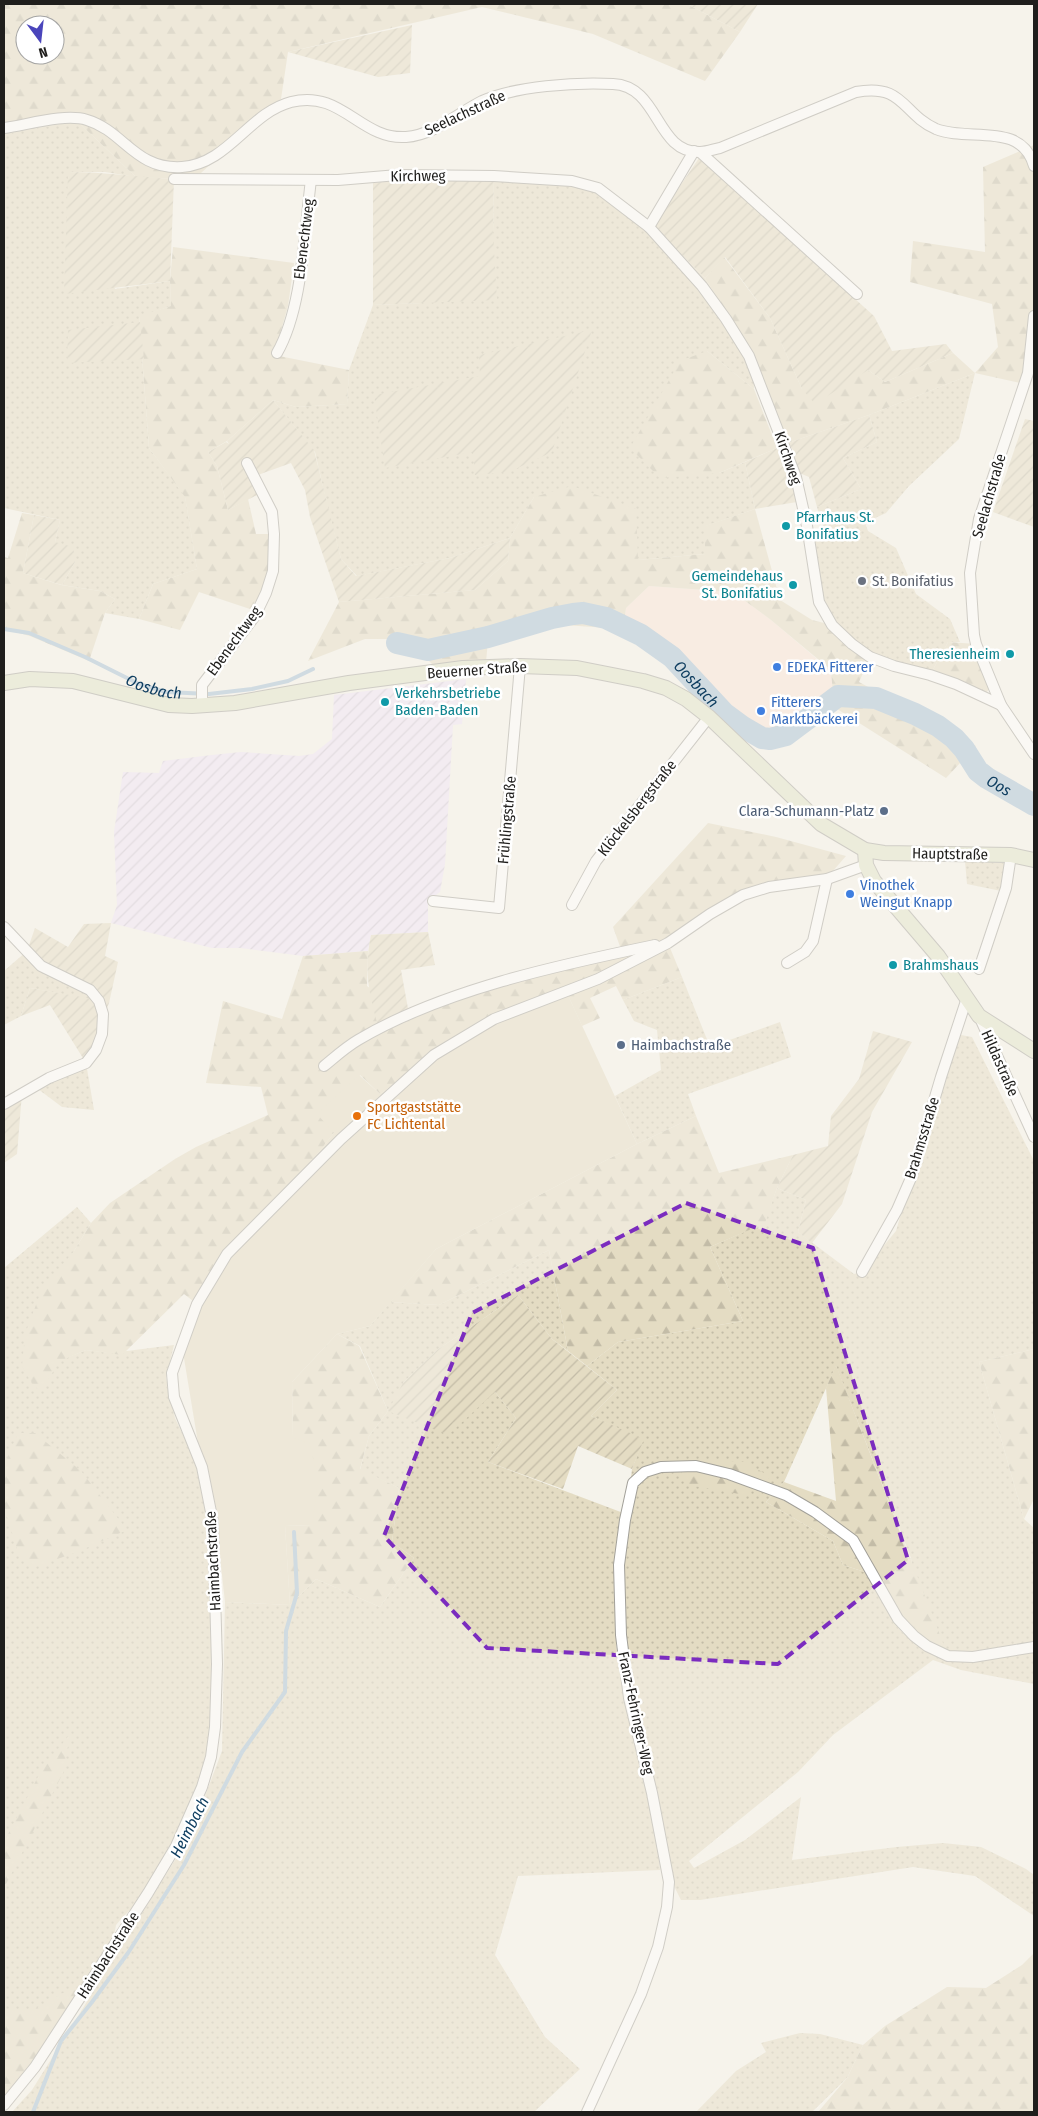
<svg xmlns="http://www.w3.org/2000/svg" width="1038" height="2116" viewBox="0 0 1038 2116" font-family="'Fira Sans Condensed',sans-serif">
<defs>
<pattern id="industrial-furrows" width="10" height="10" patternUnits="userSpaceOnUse" patternTransform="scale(1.25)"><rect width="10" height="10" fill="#efe4f8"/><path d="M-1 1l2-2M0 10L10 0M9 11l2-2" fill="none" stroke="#ccc3d4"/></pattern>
<pattern id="grass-dots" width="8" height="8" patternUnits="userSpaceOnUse" patternTransform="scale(1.25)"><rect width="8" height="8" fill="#e4dcc3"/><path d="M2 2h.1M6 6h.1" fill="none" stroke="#c3bca7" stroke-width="1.8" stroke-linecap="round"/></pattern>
<pattern id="forest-firs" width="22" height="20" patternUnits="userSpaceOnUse" patternTransform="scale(1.25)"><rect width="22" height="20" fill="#e4dcc3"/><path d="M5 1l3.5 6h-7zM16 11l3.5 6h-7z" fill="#c3bca7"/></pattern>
<pattern id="garden-furrows" width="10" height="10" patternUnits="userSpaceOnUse" patternTransform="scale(1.25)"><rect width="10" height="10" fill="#e4dcc3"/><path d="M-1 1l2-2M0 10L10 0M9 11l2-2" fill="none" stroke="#c3bca7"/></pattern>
</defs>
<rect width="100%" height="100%" fill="#f5f3eb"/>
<polygon fill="#fae4d7" points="649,586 733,592 771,620 831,671 834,707 785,743 759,744 695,697 660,654 623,629 626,608"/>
<polygon fill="url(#industrial-furrows)" points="466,679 462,724 453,725 445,864 440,892 428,901 428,932 371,935 368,951 303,956 241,948 212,948 111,923 117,905 114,832 123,772 159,773 163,761 212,755 241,752 299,756 313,754 332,739 334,695"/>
<g fill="url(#grass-dots)" fill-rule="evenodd">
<polygon points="77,121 136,177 105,172 68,172 115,289 170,281 171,306 139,317 149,448 185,496 197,569 153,584 139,619 105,613 115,599 100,591 62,585 75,562 55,542 60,520 4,508 4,134"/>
<polygon points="494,176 598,188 653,226 705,278 753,356 754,389 707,351 719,473 745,462 755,509 706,526 705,554 638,560 534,497 510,538 450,558 357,576 341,559 329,513 315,452 273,400 296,407 347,404 349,370 373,305 422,303 493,233"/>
<polygon points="975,373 959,439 909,486 886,513 875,518 863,518 868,531 896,548 916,594 950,619 960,642 948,642 930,675 870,657 832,625 823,600 812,542 823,527 817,507 861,489 843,458 877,442 869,415"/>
<polygon points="965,861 1006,863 1001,891 967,884"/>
<polygon points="27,951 99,1001 30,988 21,1016 4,1025 4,971"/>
<polygon points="682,977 710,1047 780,1022 791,1057 688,1094 696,1116 637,1144 615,1096 661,1070 657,1030 634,1021 623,1000"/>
<path d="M961 1035 972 1037 1034 1161V1349L979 1362 1024 1519 1034 1528V1684L961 1670 933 1660 833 1735 798 1772 689 1861 694 1868 745 1840 801 1797 792 1860 897 1847 943 1843 981 1847 1026 1869 1034 1875V1916L975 1876 913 1867 700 1900H681L675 1888C658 1801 633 1715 624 1627 619 1591 623 1553 626 1517L616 1546V1645L624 1698 658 1842 660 1870 518 1876 495 1955 545 2037 580 2069 534 2112H12L32 2090 190 1836 222 1751 225 1602 290 1605 316 1579 380 1607 414 1558 392 1542 399 1488 360 1470 369 1436 388 1411 360 1346 337 1334 370 1326 390 1302 439 1305 549 1250 568 1351 552 1339 518 1295 437 1350 403 1383 495 1392 516 1418 488 1462 626 1514 632 1469 643 1440 591 1416 617 1390 587 1366 618 1342 743 1321 710 1247 764 1223 777 1188 806 1200 798 1232 854 1274 862 1272 896 1231 941 1077ZM836 1366 911 1558 922 1650 899 1629 865 1572 843 1565 833 1541 766 1502 784 1482Z"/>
<polygon points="86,1063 94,1110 62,1107 34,1086"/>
<polygon points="77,1207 91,1223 74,1251 61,1360 86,1350 111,1353 174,1345 166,1378 175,1418 203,1477 211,1527 217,1660 209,1750 196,1800 143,1897 121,1919 116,1925 113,1941 80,1989 4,2059 4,1268"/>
<polygon points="800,2033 820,2034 863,2045 847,2078 812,2112 696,2112 736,2071 766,2052 761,2043"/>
</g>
<g fill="url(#forest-firs)" fill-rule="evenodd">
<path d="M4 4H687L740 32 705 81 593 34 482 7 288 52 281 99 201 173 174 179 136 177 77 121 4 134ZM25 25H55V55H25Z"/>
<polygon points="1034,145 1034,334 1020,383 975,373 869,415 788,443 753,356 705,278 724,257 770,318 802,389 868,370 885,382 953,353 975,373 998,347 992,304 910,282 913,241 985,252 983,167"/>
<polygon points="173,247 294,263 288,306 274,355 349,370 347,404 296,407 273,400 227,441 208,452 217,466 228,510 248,499 256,534 271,534 269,574 260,595 250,609 199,592 180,630 139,619 153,584 197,569 185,497 149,448 139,316 171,306 170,281"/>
<polygon points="707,351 754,389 777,448 719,473 660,478 630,448 680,361"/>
<polygon points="572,486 636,509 638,560 705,554 705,526 755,509 780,600 812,620 832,625 870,657 859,682 976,746 946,778 834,707 831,670 771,620 733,592 649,586 626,608 623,629 549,624 488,640 486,662 433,665 407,639 365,639 308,661 339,602 475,590 508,561 510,538 534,497"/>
<polygon points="22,513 34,515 23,573 61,585 100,591 115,599 105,613 89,661 30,636 4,629 4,557 8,558"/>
<polygon points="948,642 976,644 993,685 983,696 930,675"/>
<polygon points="708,823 776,837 846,856 832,872 769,887 743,895 668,943 682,977 623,1000 616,986 590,998 600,1018 582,1026 566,991 433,1056 380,1094 360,1075 334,1133 197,1304 184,1294 122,1355 86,1350 60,1361 40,1392 30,1380 22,1366 25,1334 42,1289 74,1251 91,1223 110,1203 175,1159 196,1147 268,1115 261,1087 206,1083 223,1001 282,1019 303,956 368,951 367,986 411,1018 493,988 622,952 613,927"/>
<polygon points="696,1116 719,1173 793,1155 777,1188 765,1223 710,1247 743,1321 618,1342 587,1366 568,1351 549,1250 439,1305 390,1302 436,1249 637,1144"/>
<polygon points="337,1334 359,1346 388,1411 369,1436 360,1469 399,1488 392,1542 414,1558 380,1607 316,1579 290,1605 285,1526 312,1525 293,1438 292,1382"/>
<polygon points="1034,1349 1034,1499 1024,1519 979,1362"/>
<polygon points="836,1365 948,1656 922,1650 899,1629 865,1572 843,1565 833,1541 766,1502 784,1482 836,1501 826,1388"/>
<polygon points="18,1433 35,1433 81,1471 127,1530 77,1552 35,1567 18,1552 4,1507 4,1466"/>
<polygon points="693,1459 744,1462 771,1477 745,1495 689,1485 681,1473"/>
<polygon points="70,1734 63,1773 4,1888 4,1842 41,1771"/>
<polygon points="1034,1953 1034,2112 818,2112 847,2078 863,2045 885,2026 947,1987 986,1988 1022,1965"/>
<polygon points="80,1989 25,2072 4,2098 4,2011 32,2011 63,1993"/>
</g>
<g fill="url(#garden-furrows)">
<polygon points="687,4 758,4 740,32"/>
<polygon points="412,25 410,73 378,77 288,52"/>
<polygon points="699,158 874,316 892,351 946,344 953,353 885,382 868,370 815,404 802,389 770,318 725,257 705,278 653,226"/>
<path d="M68 172C104 172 138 177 174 179L170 281 64 294Z"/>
<polygon points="448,175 494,176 493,233 497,300 373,305 373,183"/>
<polygon points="140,322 144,359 67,363 68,330"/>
<polygon points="592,330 552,452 509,472 475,475 473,452 385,468 374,395 480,376 479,355"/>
<polygon points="273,400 314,450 341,559 356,576 450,558 510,538 508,561 475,590 339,602 310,517 305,490 291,463 255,476 263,492 228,510 217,466 208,452 226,442 229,444 227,441"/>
<polygon points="869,415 877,442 843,458 861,489 817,507 809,477 797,472 793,450 788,443"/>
<polygon points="1025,419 1034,421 1034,527 993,512"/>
<polygon points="777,448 788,463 797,502 755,509 745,462"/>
<polygon points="34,515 60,520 55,542 73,547 75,562 62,585 23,573"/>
<polygon points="111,923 105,956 118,962 109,1003 86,1063 50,1005 21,1016 30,988 98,1000 41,966 27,951 35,928 68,947 84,924"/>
<path d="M428 932 435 965 401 970 409 1014 380 1034C370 996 363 974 371 935Z"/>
<polygon points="873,1031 912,1042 872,1112 842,1204 812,1243 798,1232 806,1200 777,1188 793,1155 828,1146 831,1116 859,1079"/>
<polygon points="22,1093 17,1154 4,1163 4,1104"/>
<polygon points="518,1295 552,1339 617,1390 591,1416 644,1439 632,1469 578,1446 563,1489 488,1462 516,1418 495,1392 448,1435 388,1411 403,1383 437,1350"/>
</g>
<polygon fill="#e4dcc3" points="566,991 637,1144 436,1249 370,1326 337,1334 292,1382 293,1438 310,1444 318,1482 312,1525 285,1526 290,1605 225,1602 215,1512 198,1443 182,1346 227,1254 301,1174 334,1133 317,1114 359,1075 380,1094 433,1056 494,1019"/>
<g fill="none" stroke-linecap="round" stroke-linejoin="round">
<g stroke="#a2bed6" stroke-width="4">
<path id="s1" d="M4 629 29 633 85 657 139 684 166 692 209 694 252 689 288 681 313 669"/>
<polyline points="33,2112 61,2041 92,2002 128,1953 184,1865 242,1752 285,1692 286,1631 297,1593 294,1532"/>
</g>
<path stroke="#a2bed6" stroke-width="22" id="s2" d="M397 643 428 650 488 637 552 618 573 614 583 613 606 618 641 635 672 657 724 713 743 727 762 738 770 739 786 735 838 696 876 698 915 714 938 726 954 738 964 749 978 771 987 778 1034 805"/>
<g stroke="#a2a099" stroke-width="12">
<g id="street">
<path d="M4 128C27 125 65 113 87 120 124 131 135 170 182 167 228 164 249 113 291 102 342 89 360 140 406 137 434 135 458 113 482 101 516 86 576 82 613 84 660 86 655 153 700 152 707 152 714 149 720 148L856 92C904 83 902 114 936 129 968 142 1022 121 1034 166"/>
<polyline points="700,152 857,294"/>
<polyline points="174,179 338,180 398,175 494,176 572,181 598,188 649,227 702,286 726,319 749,356 796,477 807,526 819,602 832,625 852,644 870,657 894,666 930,675 956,684 1001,705"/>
<polyline points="649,227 694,151"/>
<polyline points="1034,316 1028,373 979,519 970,573 974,635 976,644 1001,705 1034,754"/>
<path d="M277 353C303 308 304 233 311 180"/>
<polyline points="202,706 202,685 255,616 266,593 273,571 274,534 272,512 247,463"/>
<polyline points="433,901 499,908 520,666"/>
<polyline points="572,905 596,861 709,717"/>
<polyline points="4,927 41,966 90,990 99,1001 103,1014 102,1034 96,1050 86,1063 49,1078 4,1104"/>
<polyline points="787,963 805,952 813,941 827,879"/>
<polyline points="979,969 1006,888 1011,855"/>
<polyline points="979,1016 1034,1137"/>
<path d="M324 1066C335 1057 346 1047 358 1040 442 990 559 965 655 945"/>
<polyline points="862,1272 897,1210 911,1178 941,1077 967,998"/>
<polyline points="4,2105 35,2067 148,1893 176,1846 202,1787 211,1757 215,1727 217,1664 213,1522 202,1467 174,1397 172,1373 197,1304 227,1254 341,1139 434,1055 494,1019 598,979 668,943 710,914 743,895 769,887 827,879 866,865"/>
<polyline points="587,2112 641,1994 658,1947 667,1907 669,1882 652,1793 629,1698 621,1635 619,1565 625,1520 633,1483 645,1472 661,1467 696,1466 729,1474 786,1495 815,1512 853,1540 898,1619 914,1636 927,1646 948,1656 973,1657 1034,1647"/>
</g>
</g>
<g stroke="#a2a099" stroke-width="16">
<g id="secondary">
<polyline points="4,683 30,679 73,681 169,705 192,706 235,703 349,683 463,668 520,666 577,668 643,681 666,688 686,699 709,717 821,824 865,850 884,853 1011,855 1034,860"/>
<polyline points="865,850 866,865 874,881 938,956 979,1016 1034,1051"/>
</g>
</g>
<use href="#street" stroke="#fff" stroke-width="10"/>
<use href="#secondary" stroke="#dfe5c7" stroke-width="14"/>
</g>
<path d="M0 0H1038V2116H0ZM686 1203 813 1248 908 1560 778 1664 487 1648 384 1536 472 1313Z" fill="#f5f3eb" fill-opacity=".55" fill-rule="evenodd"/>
<path fill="none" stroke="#7b2cbf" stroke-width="4" stroke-dasharray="10 6" stroke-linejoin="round" d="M686 1203 813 1248 908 1560 778 1664 487 1648 384 1536 472 1313Z"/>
<g fill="#0f9aa8" stroke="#fff" stroke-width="2">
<circle cx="786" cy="526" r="5"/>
<circle cx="793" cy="585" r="5"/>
<circle cx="1010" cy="654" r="5"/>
<circle cx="385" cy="702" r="5"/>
<circle cx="893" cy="965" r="5"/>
</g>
<circle fill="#6b7280" stroke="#fff" stroke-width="2" cx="862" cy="581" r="5"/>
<g fill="#3f7fe0" stroke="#fff" stroke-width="2">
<circle cx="777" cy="667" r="5"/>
<circle cx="761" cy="711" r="5"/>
<circle cx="850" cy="894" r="5"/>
</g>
<g fill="#5c6f8a" stroke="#fff" stroke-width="2">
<circle cx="884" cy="811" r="5"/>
<circle cx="621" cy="1045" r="5"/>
</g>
<circle fill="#e8710a" stroke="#fff" stroke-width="2" cx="357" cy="1116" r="5"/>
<g text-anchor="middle" stroke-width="5" stroke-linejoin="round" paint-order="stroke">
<g font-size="15" fill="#1f1e1c" stroke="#fff">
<text transform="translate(465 113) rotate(-25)" y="5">Seelachstraße</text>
<text transform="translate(418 176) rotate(-1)" y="5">Kirchweg</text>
<text transform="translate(304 239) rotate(-83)" y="5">Ebenechtweg</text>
<text transform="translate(788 458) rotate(71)" y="5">Kirchweg</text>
<text transform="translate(989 496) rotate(-74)" y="5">Seelachstraße</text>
<text transform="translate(234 641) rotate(-54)" y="5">Ebenechtweg</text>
<text transform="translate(477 670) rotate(-4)" y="5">Beuerner Straße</text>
<text transform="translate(637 808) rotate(-52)" y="5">Klöckelsbergstraße</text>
<text transform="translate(507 820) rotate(-85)" y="5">Frühlingstraße</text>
<text transform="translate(950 854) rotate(1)" y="5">Hauptstraße</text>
<text transform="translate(1000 1063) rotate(66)" y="5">Hildastraße</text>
<text transform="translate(922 1138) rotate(-73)" y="5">Brahmsstraße</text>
<text transform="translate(213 1561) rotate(-93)" y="5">Haimbachstraße</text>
<text transform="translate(636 1713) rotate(78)" y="5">Franz-Fehringer-Weg</text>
<text transform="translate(108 1955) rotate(-57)" y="5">Haimbachstraße</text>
</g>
<g font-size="15" fill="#0d838f" stroke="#fff" text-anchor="start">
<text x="796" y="522">Pfarrhaus St.<tspan x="796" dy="17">Bonifatius</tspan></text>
<text x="783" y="581" text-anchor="end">Gemeindehaus<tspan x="783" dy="17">St. Bonifatius</tspan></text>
<text x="1000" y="659" text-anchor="end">Theresienheim</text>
<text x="395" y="698">Verkehrsbetriebe<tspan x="395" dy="17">Baden-Baden</tspan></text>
<text x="903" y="970">Brahmshaus</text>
</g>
<g font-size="15" fill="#5b616d" stroke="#fff" text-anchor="start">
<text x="872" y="586">St. Bonifatius</text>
</g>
<g font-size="15" fill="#366cbe" stroke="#fff" text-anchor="start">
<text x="787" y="672">EDEKA Fitterer</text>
<text x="771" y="707">Fitterers<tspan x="771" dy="17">Marktbäckerei</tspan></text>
<text x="860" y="890">Vinothek<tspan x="860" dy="17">Weingut Knapp</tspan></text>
</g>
<g font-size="15" fill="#4e5e75" stroke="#fff" text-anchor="end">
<text x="874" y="816">Clara-Schumann-Platz</text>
<text x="631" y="1050" text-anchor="start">Haimbachstraße</text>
</g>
<g font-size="15" fill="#c56008" stroke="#fff" text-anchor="start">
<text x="367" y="1112">Sportgaststätte<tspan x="367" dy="17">FC Lichtental</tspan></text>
</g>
<g font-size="16" font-style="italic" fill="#0f3e60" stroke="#fff">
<text dy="6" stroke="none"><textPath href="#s1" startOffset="162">Oosbach</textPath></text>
<text dy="6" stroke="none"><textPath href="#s2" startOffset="328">Oosbach</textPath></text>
<text dy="6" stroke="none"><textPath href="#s2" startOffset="696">Oos</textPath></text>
<text transform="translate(189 1827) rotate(-63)" y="6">Heimbach</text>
</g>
</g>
<rect width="1038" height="2116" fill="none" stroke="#1f1e1c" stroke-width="10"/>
<g transform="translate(40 40) rotate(165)"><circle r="24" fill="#ffffff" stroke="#a5a5a4"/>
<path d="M0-4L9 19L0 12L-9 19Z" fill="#4a45bb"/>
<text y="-8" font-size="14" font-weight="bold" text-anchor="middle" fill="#1f1e1c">N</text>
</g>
</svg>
